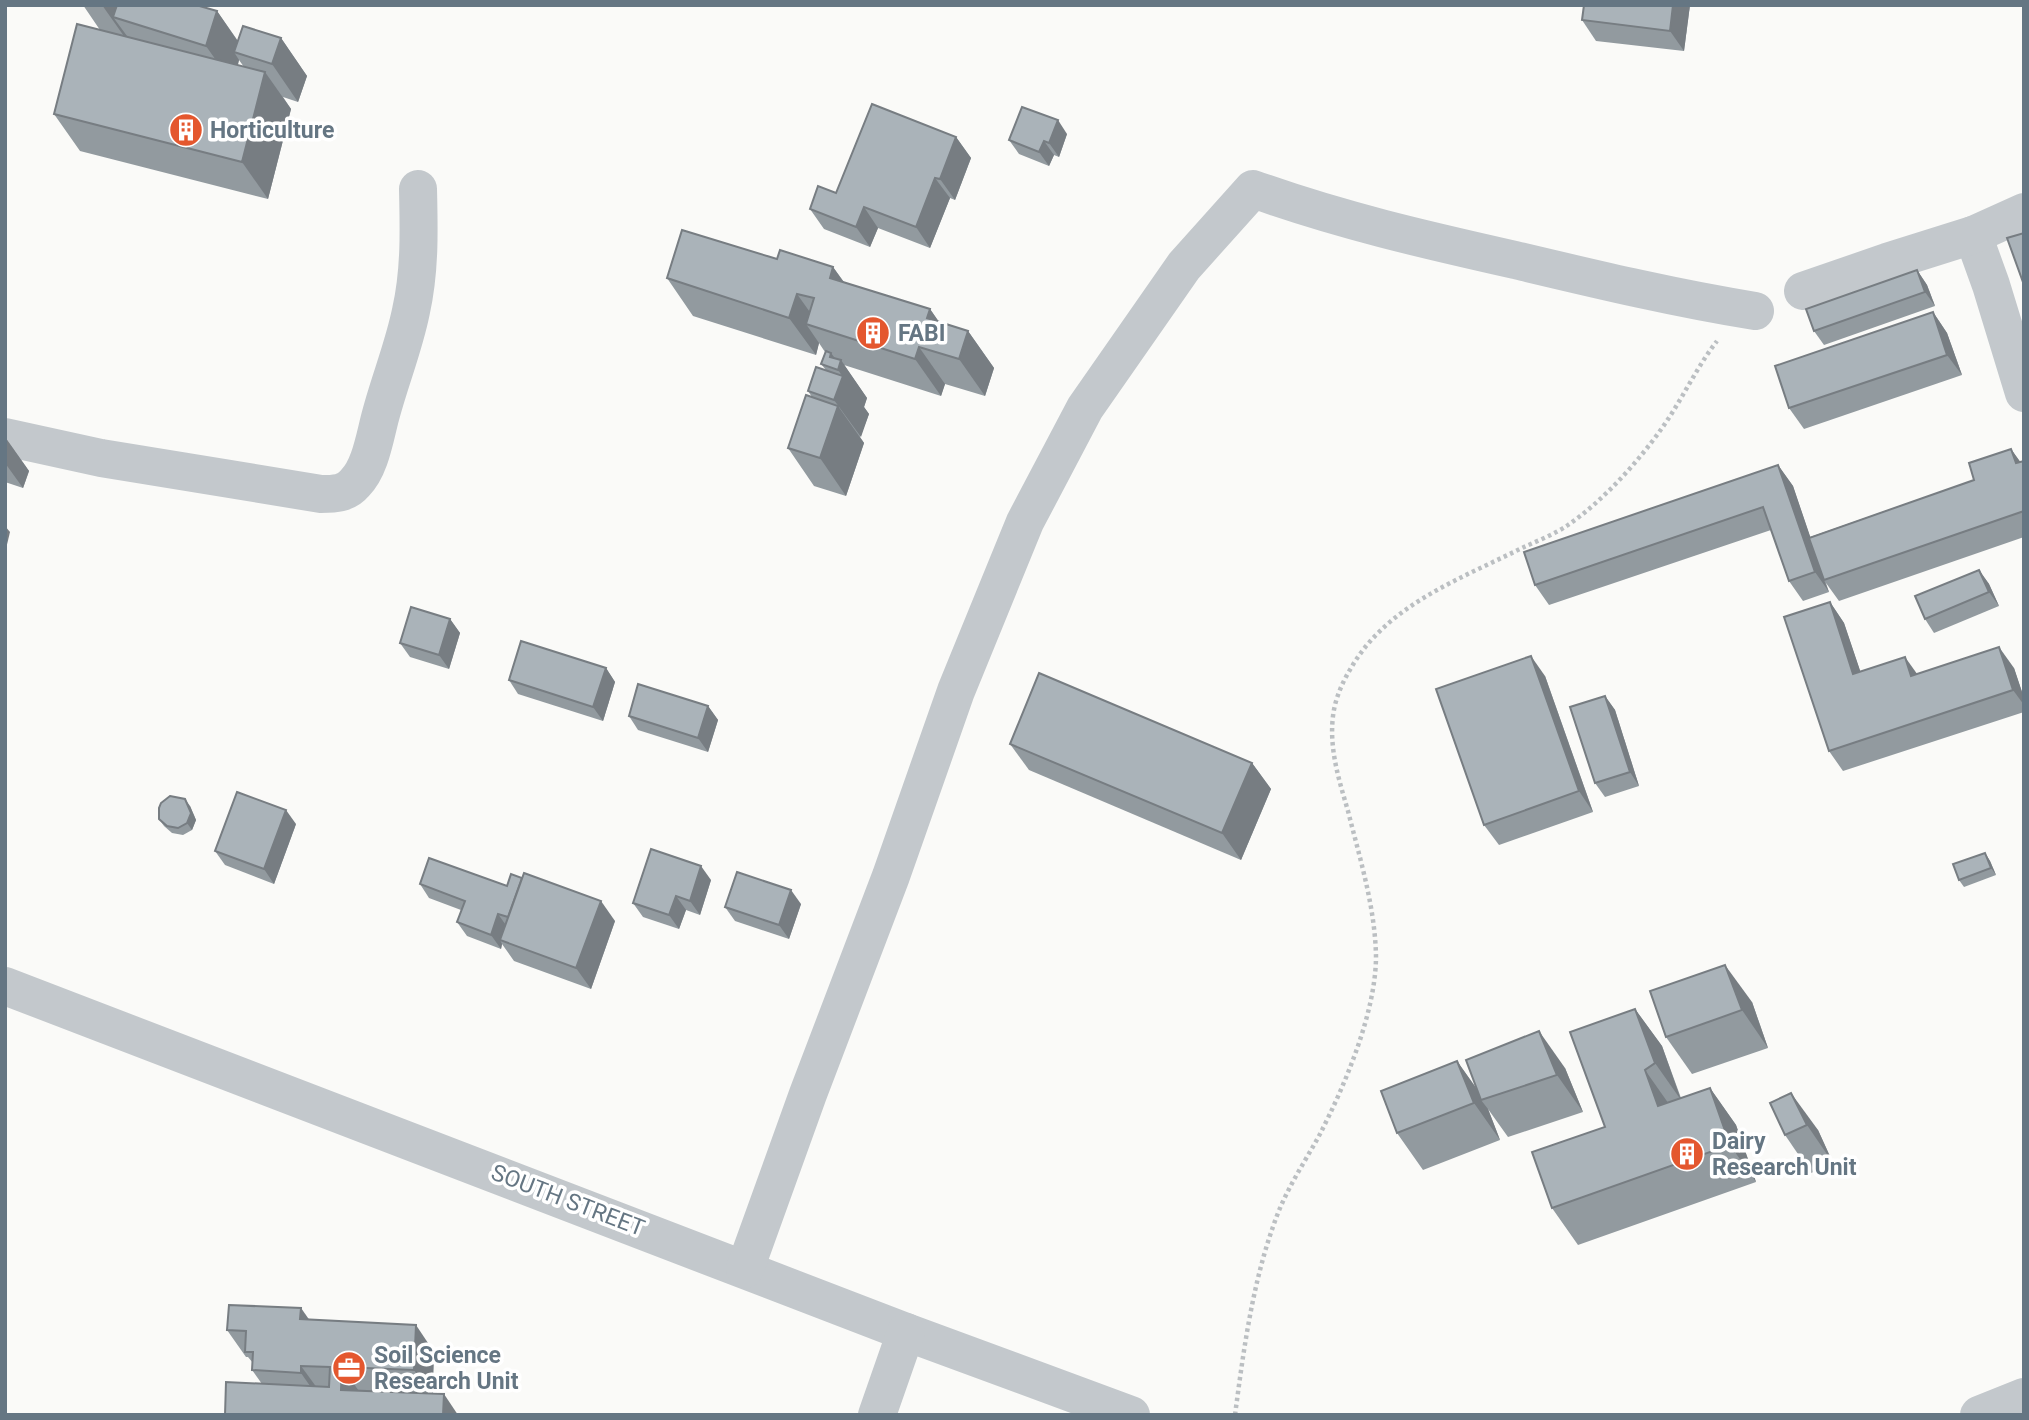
<svg xmlns="http://www.w3.org/2000/svg" width="2029" height="1420" viewBox="0 0 2029 1420" font-family="Roboto,sans-serif">
<rect width="100%" height="100%" fill="#fafaf8"/>
<g fill="none" stroke-linecap="round" stroke-linejoin="round">
<path stroke="#bbbfc2" stroke-width="4.5" stroke-dasharray="3.5 3.5" stroke-linecap="butt" d="M1235 1415C1244 1347 1253 1278 1278 1213 1289 1185 1306 1160 1320 1134 1345 1085 1376 1012 1376 956 1375 907 1360 859 1348 811 1339 780 1329 749 1333 716 1335 699 1342 683 1351 668 1387 605 1460 579 1522 548 1537 541 1555 534 1568 525 1603 501 1638 462 1662 428 1682 400 1696 368 1717 341"/>
<g stroke="#c3c8cc" stroke-width="38">
<polyline points="1973,235 1991,285 2024,393"/>
<polyline points="1803,291 1887,262 1973,235 2024,212"/>
<path d="M5 437 101 458 321 494C334 494 346 494 355 483 371 467 375 435 381 414 390 380 404 346 411 311 420 271 419 230 418 189"/>
<polyline points="5,986 906,1332 1131,1415"/>
<path d="M745 1269 808 1094 891 876 956 691 1025 522 1085 408 1184 266 1253 189C1339 220 1426 240 1515 260 1595 279 1674 298 1755 311"/>
<polyline points="877,1415 906,1332"/>
<polyline points="1979,1415 2024,1397"/>
</g>
</g>
<g fill="#929a9f" fill-rule="evenodd">
<path d="M83 5H196L217 11 238 41 281 38 307 76 298 102 283 97 291 109 268 199 80 151 54 114 100 30ZM239 60 244 67 238 65Z"/>
<polygon points="1584,5 1690,5 1684,51 1596,41 1582,20"/>
<polygon points="1067,134 1059,157 1054,155 1049,166 1019,154 1009,140"/>
<polygon points="956,137 971,158 955,200 950,198 930,248 878,228 870,247 824,229 810,209 836,193"/>
<polygon points="777,259 833,267 844,282 930,309 938,321 968,331 994,368 985,396 945,384 941,396 844,365 867,398 864,407 869,414 860,437 864,443 846,496 814,486 788,448 812,397 808,391 826,370 821,364 825,352 819,343 816,355 693,316 667,278"/>
<polygon points="1917,270 1927,285 1935,306 1824,345 1814,331"/>
<polygon points="1933,312 1947,333 1962,375 1804,429 1789,408"/>
<polygon points="5,437 29,471 23,488 5,482"/>
<polygon points="2011,449 2020,462 2024,461 2024,537 1839,601 1826,583 1829,592 1803,601 1789,581 1771,530 1549,605 1535,585 1778,465 1793,486 1810,537 1974,480"/>
<polygon points="1979,570 1989,584 1999,606 1934,633 1925,619"/>
<polygon points="1830,602 1844,623 1860,671 1917,674 2014,668 2024,698 2024,712 1843,771 1829,751"/>
<polygon points="450,619 460,633 449,669 410,657 400,643"/>
<polygon points="606,668 615,682 603,721 518,694 509,680"/>
<polygon points="1545,676 1593,812 1499,845 1484,825"/>
<polygon points="1605,696 1615,710 1639,786 1605,797 1595,783"/>
<polygon points="708,706 718,720 708,752 638,730 629,716"/>
<polygon points="1010,744 1252,763 1271,789 1241,860 1029,770"/>
<polygon points="190,806 196,820 192,830 183,835 172,833 164,826 159,819"/>
<polygon points="296,824 274,884 225,865 215,851"/>
<polygon points="1985,853 1990,861 1996,875 1964,887 1959,880"/>
<polygon points="711,880 700,915 686,910 679,929 643,917 633,903"/>
<polygon points="420,884 507,886 615,921 591,989 514,961 502,944 501,949 467,936 457,922 461,910 429,898"/>
<polygon points="801,904 789,939 735,921 725,907"/>
<polygon points="1752,1002 1768,1048 1692,1074 1666,1037"/>
<polygon points="1635,1009 1662,1046 1681,1098 1710,1088 1736,1125 1756,1182 1578,1245 1552,1208 1605,1127"/>
<polygon points="1457,1061 1477,1089 1565,1068 1583,1112 1508,1137 1488,1109 1500,1140 1423,1170 1397,1133"/>
<polygon points="1770,1103 1818,1130 1833,1163 1811,1173 1785,1135"/>
<polygon points="309,1320 434,1352 433,1394 458,1415 262,1384 252,1370 253,1363 248,1357 246,1357 227,1330"/>
</g>
<g fill="#777d82">
<polygon points="102,5 123,5 113,17 127,36 126,39"/>
<polygon points="1673,5 1690,5 1684,51 1670,31"/>
<polygon points="217,11 243,49 234,52 239,60 232,83 206,46"/>
<polygon points="281,38 307,76 298,102 272,64"/>
<polygon points="265,72 291,109 268,199 242,162"/>
<polygon points="1058,120 1067,134 1059,157 1049,143"/>
<polygon points="956,137 971,158 955,200 940,179"/>
<polygon points="1044,141 1054,155 1049,166 1039,152"/>
<polygon points="935,178 950,198 930,248 916,227"/>
<polygon points="864,207 878,228 870,247 856,227"/>
<polygon points="833,267 859,304 830,278"/>
<polygon points="1917,270 1927,285 1935,306 1925,292"/>
<polygon points="797,294 822,329 806,324 819,343 816,355 789,318"/>
<polygon points="930,309 956,346 927,318"/>
<polygon points="1933,312 1947,333 1962,375 1947,355"/>
<polygon points="968,331 994,368 985,396 959,359"/>
<polygon points="919,347 945,384 941,396 915,359"/>
<polygon points="831,353 840,365 841,360 867,398 864,407 869,414 861,437 834,400 842,376 830,357"/>
<polygon points="838,406 864,443 846,496 820,458"/>
<polygon points="5,437 29,471 23,488 5,463"/>
<polygon points="2011,449 2024,467 2016,463"/>
<polygon points="1778,465 1793,486 1825,580 1824,580 1829,592 1815,572"/>
<polygon points="5,526 10,532 5,553"/>
<polygon points="1979,570 1989,584 1999,606 1989,592"/>
<polygon points="1830,602 1844,623 1868,694 1853,674"/>
<polygon points="450,619 460,633 449,669 439,655"/>
<polygon points="1999,647 2014,668 2024,698 2024,705 2013,690"/>
<polygon points="1531,656 1545,676 1593,812 1579,791"/>
<polygon points="1905,657 1920,678 1911,676"/>
<polygon points="606,668 615,682 603,721 593,707"/>
<polygon points="1605,696 1615,710 1639,786 1630,772"/>
<polygon points="708,706 718,720 708,752 698,738"/>
<polygon points="1252,763 1271,789 1241,860 1222,833"/>
<polygon points="185,799 190,806 196,820 192,830 187,823"/>
<polygon points="286,810 296,824 274,884 264,869"/>
<polygon points="1985,853 1990,861 1996,875 1991,868"/>
<polygon points="701,866 711,880 700,915 690,901"/>
<polygon points="791,890 801,904 789,939 779,925"/>
<polygon points="676,896 686,910 679,929 669,915"/>
<polygon points="601,901 615,921 591,989 576,968"/>
<polygon points="498,914 508,928 500,940 502,944 501,949 491,935"/>
<polygon points="1725,965 1752,1002 1768,1048 1742,1010"/>
<polygon points="1635,1009 1662,1046 1681,1100 1655,1063"/>
<polygon points="1539,1031 1565,1068 1583,1112 1557,1075"/>
<polygon points="1457,1061 1483,1098 1481,1100 1488,1109 1500,1140 1474,1103"/>
<polygon points="1645,1070 1671,1107 1658,1106"/>
<polygon points="1710,1088 1736,1125 1756,1182 1730,1145"/>
<polygon points="1791,1093 1818,1130 1833,1163 1807,1125"/>
<polygon points="301,1308 320,1335 300,1319"/>
<polygon points="416,1325 434,1352 432,1397 414,1370"/>
<polygon points="301,1366 320,1392 319,1399 301,1373"/>
<polygon points="342,1367 361,1394 341,1390"/>
<polygon points="444,1394 458,1415 443,1415"/>
</g>
<g fill="#aab3b9" stroke="#777d82" stroke-width="2">
<polygon points="117,5 196,5 217,11 206,46 113,17"/>
<polygon points="1584,5 1673,5 1670,31 1582,20"/>
<polygon points="77,24 265,72 242,162 54,114"/>
<polygon points="243,26 281,38 272,64 234,52"/>
<polygon points="872,104 956,137 940,179 935,178 916,227 864,207 856,227 810,209 818,186 836,193"/>
<polygon points="1022,107 1058,120 1049,143 1044,141 1039,152 1009,140"/>
<polygon points="682,230 777,259 780,250 833,267 830,278 930,309 927,318 968,331 959,359 919,347 915,359 806,324 814,298 797,294 789,318 667,278"/>
<polygon points="2024,233 2024,285 2007,238"/>
<polygon points="1917,270 1925,292 1814,331 1806,309"/>
<polygon points="1933,312 1947,355 1789,408 1775,366"/>
<polygon points="826,351 831,353 830,357 841,360 838,370 821,364"/>
<polygon points="816,367 843,376 834,400 808,391"/>
<polygon points="806,395 838,406 820,458 788,448"/>
<polygon points="2011,449 2016,463 2024,461 2024,511 1824,580 1809,538 1974,480 1969,463"/>
<polygon points="1778,465 1815,572 1789,581 1763,507 1535,585 1524,552"/>
<polygon points="1979,570 1989,592 1925,619 1915,596"/>
<polygon points="1830,602 1853,674 1905,657 1911,676 1999,647 2013,690 1829,751 1784,617"/>
<polygon points="411,607 450,619 439,655 400,643"/>
<polygon points="521,641 606,668 593,707 509,680"/>
<polygon points="1531,656 1579,791 1484,825 1436,689"/>
<polygon points="1039,673 1252,763 1222,833 1010,744"/>
<polygon points="638,684 708,706 698,738 629,716"/>
<polygon points="1605,696 1630,772 1595,783 1570,707"/>
<polygon points="237,792 286,810 264,869 215,851"/>
<polygon points="170,796 185,799 191,813 187,823 178,828 167,826 159,819 159,808 161,803"/>
<polygon points="651,849 701,866 690,901 676,896 669,915 633,903"/>
<polygon points="1985,853 1991,868 1959,880 1953,864"/>
<polygon points="429,858 507,886 511,874 522,878 508,917 498,914 491,935 457,922 465,901 420,884"/>
<polygon points="737,872 791,890 779,925 725,907"/>
<polygon points="524,873 601,901 576,968 500,940"/>
<polygon points="1725,965 1742,1010 1666,1037 1650,991"/>
<polygon points="1635,1009 1655,1063 1645,1070 1658,1106 1710,1088 1730,1145 1552,1208 1532,1152 1605,1127 1570,1032"/>
<polygon points="1539,1031 1557,1075 1481,1100 1466,1060"/>
<polygon points="1457,1061 1474,1103 1397,1133 1381,1091"/>
<polygon points="1791,1093 1807,1125 1785,1135 1770,1103"/>
<polygon points="229,1305 301,1308 300,1319 416,1325 414,1370 342,1367 341,1390 444,1394 443,1415 225,1415 226,1382 329,1387 330,1367 301,1366 301,1373 252,1370 253,1352 245,1352 246,1331 227,1330"/>
</g>
<defs>
<g id="building-disc" transform="scale(1.75)"><circle r="9.5" fill="#e4572e" stroke="#fff"/><path d="M-4-6H4V6H1V3H-1V6H-4ZM-2.5-4.3h1.7v1.8h-1.7ZM.8-4.3h1.7v1.8H.8ZM-2.5-1h1.7V.8h-1.7ZM.8-1h1.7V.8H.8Z" fill="#fff"/></g>
<g id="office-disc" transform="scale(1.75)"><circle r="9.5" fill="#e4572e" stroke="#fff"/><path d="M-6-3h4V-5.5h4V-3h4V5H-6ZM-1-4.5V-3h2v-1.5ZM-6 0V1H6V0Z" fill="#fff"/></g>
</defs>
<g fill-rule="evenodd">
<use href="#building-disc" x="186" y="130"/>
<use href="#building-disc" x="873" y="333"/>
<use href="#building-disc" x="1687" y="1154"/>
<use href="#office-disc" x="349" y="1368"/>
</g>
<g text-anchor="middle" stroke-width="7" stroke-linejoin="round" paint-order="stroke">
<g font-size="23" font-weight="bold" fill="#657683" stroke="#fff" text-anchor="start">
<text x="210" y="138">Horticulture</text>
<text x="898" y="341">FABI</text>
<text x="1712" y="1149">Dairy<tspan x="1712" dy="26">Research Unit</tspan></text>
<text x="374" y="1363">Soil Science<tspan x="374" dy="26">Research Unit</tspan></text>
</g>
<g font-size="23" fill="#657683" stroke="#fff">
<text transform="translate(568 1200) rotate(21)" y="8">SOUTH STREET</text>
</g>
</g>
<rect width="2029" height="1420" fill="none" stroke="#657683" stroke-width="14"/>
</svg>
